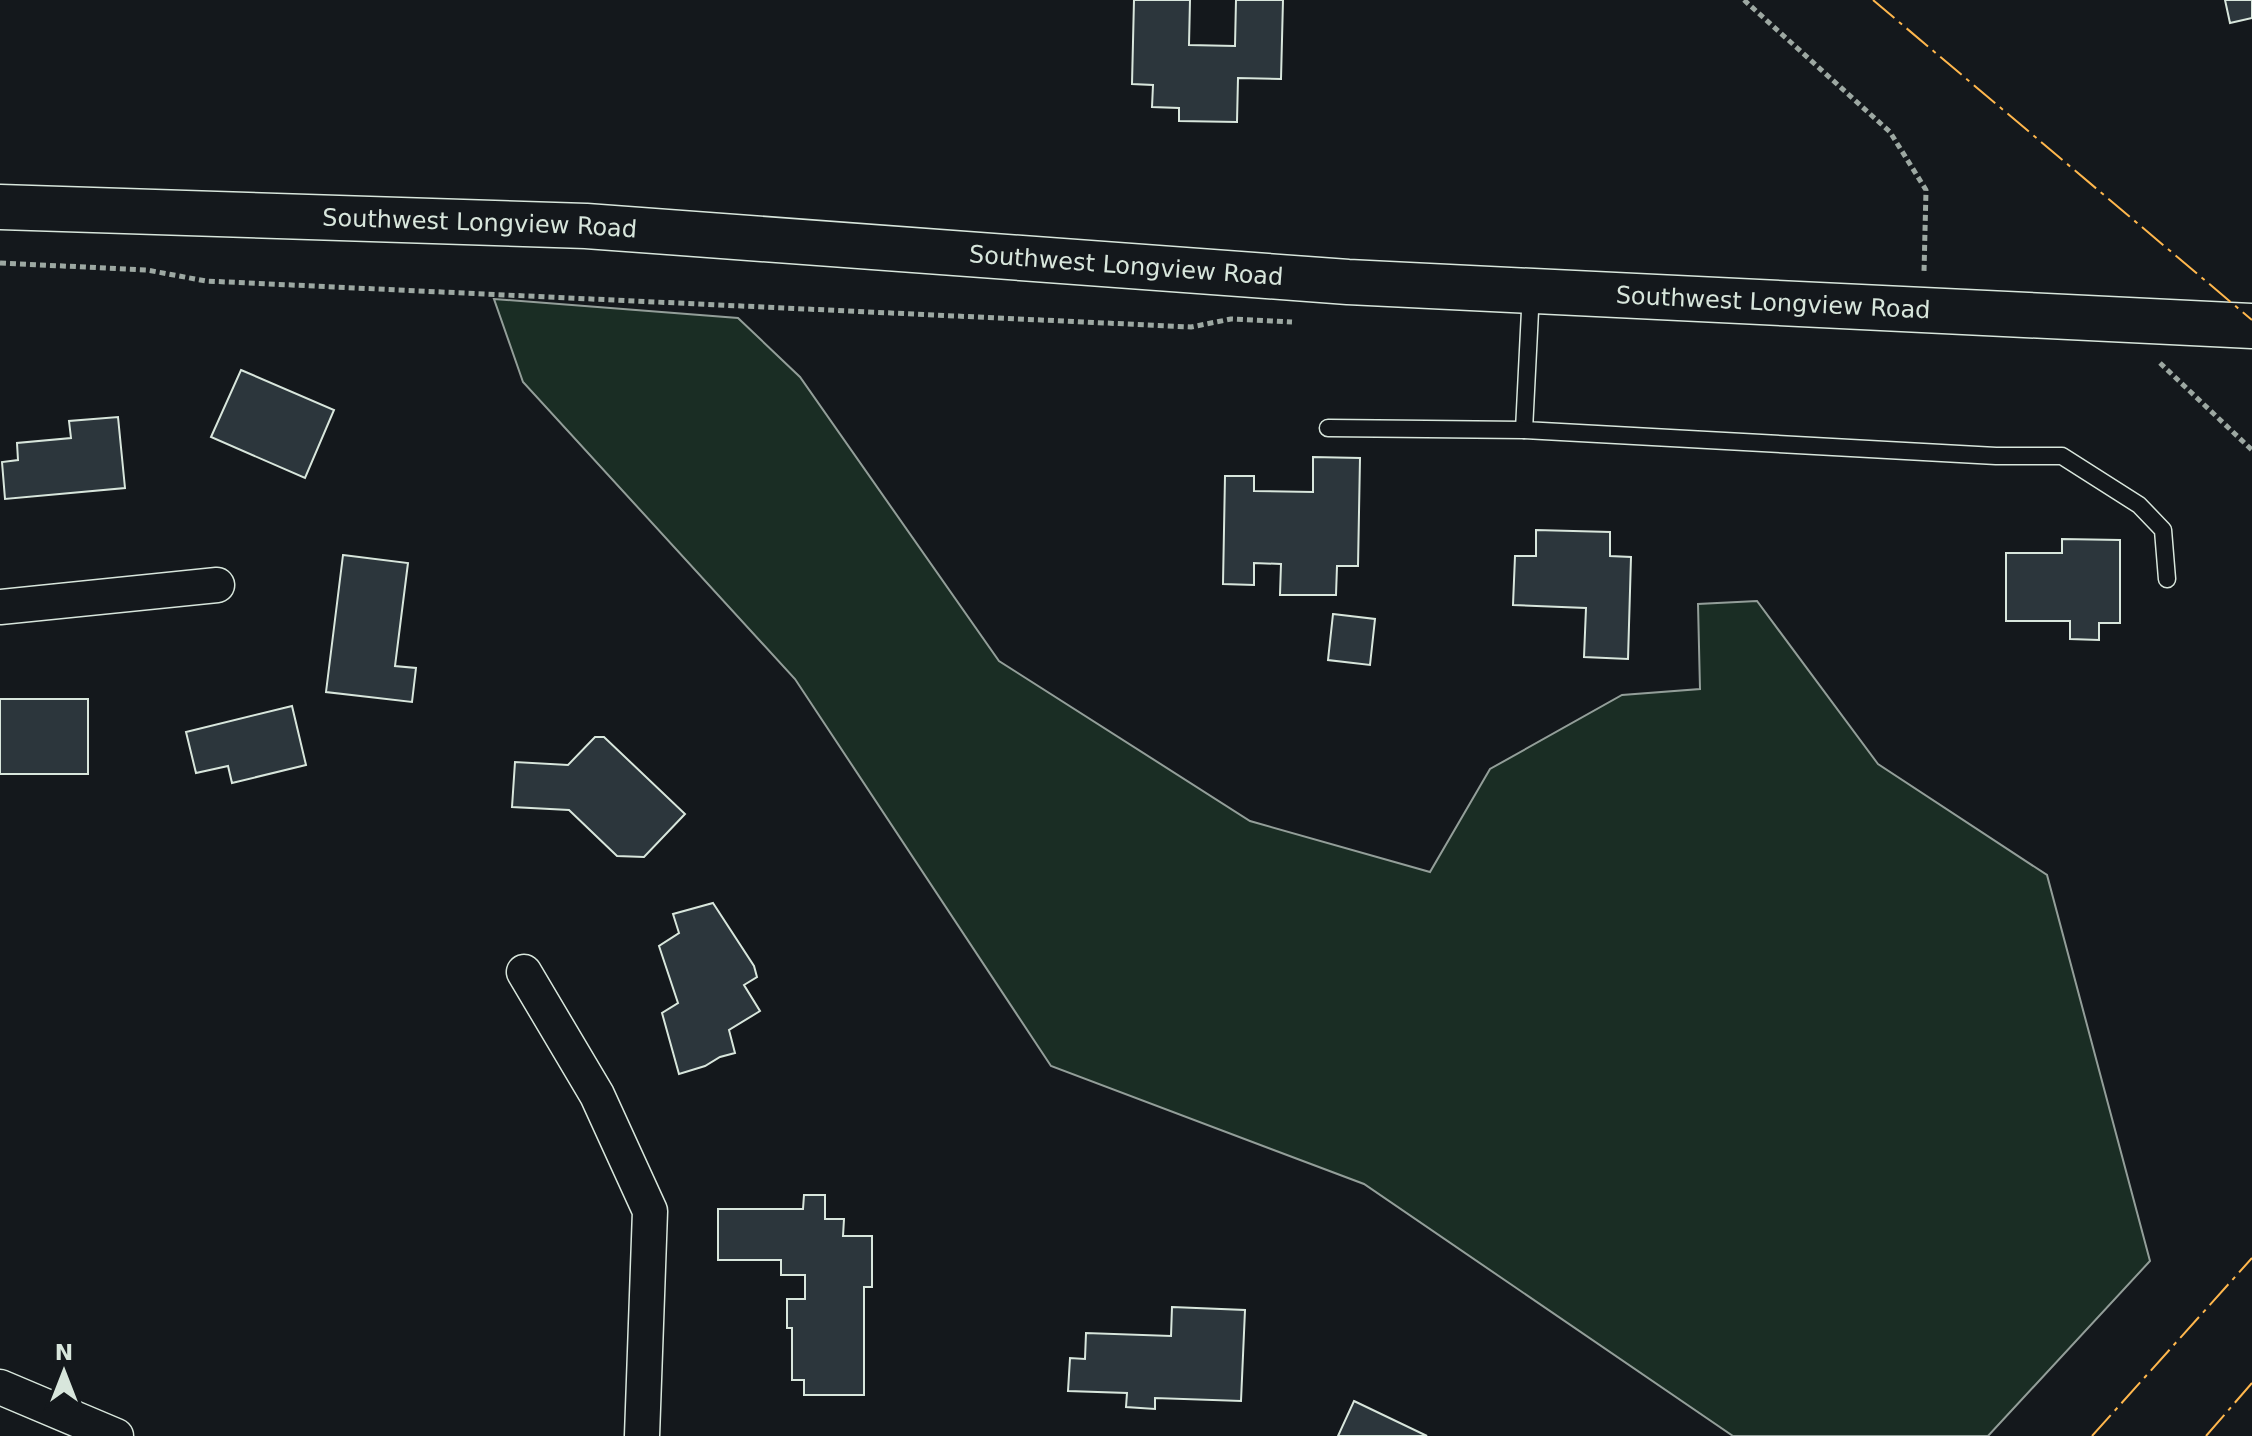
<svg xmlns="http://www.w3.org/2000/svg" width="2252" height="1436" viewBox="0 0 2252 1436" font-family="'DejaVu Sans',sans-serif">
<rect width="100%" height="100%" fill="#14181c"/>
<polygon fill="#1a2d24" stroke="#939e99" stroke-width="2" points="494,299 738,318 800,377 999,661 1250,821 1430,872 1490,769 1622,695 1700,689 1698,604 1757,601 1878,764 2047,875 2150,1261 1988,1436 1733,1436 1364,1184 1051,1066 795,679 523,382"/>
<g fill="#2c363c" stroke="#d8e6dc" stroke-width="2">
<polygon points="1134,0 1190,0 1189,45 1235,46 1236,0 1283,0 1281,79 1238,78 1237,122 1179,121 1179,108 1152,107 1153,85 1132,84"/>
<polygon points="2225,0 2252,0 2252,18 2230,23"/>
<polygon points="241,370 334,410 305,478 211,437"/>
<polygon points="118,417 125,488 5,499 2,462 18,460 17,443 71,438 69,421"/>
<polygon points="1313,457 1360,458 1358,566 1337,566 1336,595 1280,595 1281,564 1254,563 1254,585 1223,584 1225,476 1254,476 1254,491 1313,492"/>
<polygon points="1536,530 1610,532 1610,556 1631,557 1628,659 1584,657 1586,608 1513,605 1515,556 1536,556"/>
<polygon points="2062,539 2120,540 2120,623 2099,623 2099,640 2070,639 2070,621 2006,621 2006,553 2062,553"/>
<polygon points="343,555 408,563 395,666 416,668 412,702 326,692"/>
<polygon points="1333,614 1375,619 1370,665 1328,660"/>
<rect x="0" y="699" width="88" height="75"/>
<polygon points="292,706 306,765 232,783 228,766 196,773 186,732"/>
<polygon points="595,737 604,737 685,814 644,857 617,856 569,810 512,807 515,762 568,765"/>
<polygon points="713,903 754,966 757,977 744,985 760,1011 729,1030 735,1053 720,1057 705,1066 679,1074 662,1013 678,1003 659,946 679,933 673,914"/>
<polygon points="804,1195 825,1195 825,1219 844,1219 843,1236 872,1236 872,1287 864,1287 864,1395 804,1395 804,1380 792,1380 792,1328 787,1328 787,1299 805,1299 805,1275 781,1275 781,1260 718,1260 718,1209 803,1209"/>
<polygon points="1172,1307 1245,1310 1241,1401 1155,1398 1155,1409 1126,1407 1127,1393 1068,1391 1070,1358 1085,1359 1086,1333 1171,1336"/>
<polygon points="1354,1401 1427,1436 1338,1436"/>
</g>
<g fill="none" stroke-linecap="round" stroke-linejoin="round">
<g stroke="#d8e6dc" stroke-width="19">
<g id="lane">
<polyline points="1531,291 1524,430 1996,456 2062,456 2139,505 2163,530 2167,579"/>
<polyline points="1328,428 1524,430"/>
</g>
</g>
<g stroke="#d8e6dc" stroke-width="37">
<g id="street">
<polyline points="0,607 217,585"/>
<polyline points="524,972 597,1095 650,1211 642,1436"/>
<polyline points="0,1387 116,1436"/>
</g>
</g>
<g stroke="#d8e6dc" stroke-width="47">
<g id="secondary">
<path id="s1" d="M0 207 586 226 1348 282 2252 326"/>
</g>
</g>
<g stroke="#9da8a2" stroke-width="5" stroke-dasharray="6 4" stroke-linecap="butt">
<polyline points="1744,0 1890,132 1926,190 1924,272"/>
<polyline points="0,263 147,270 206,281 1191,327 1231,319 1292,322"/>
<polyline points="2160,363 2252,450"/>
</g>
<use href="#lane" stroke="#14181c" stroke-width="16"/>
<use href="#street" stroke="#14181c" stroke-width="34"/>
<use href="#secondary" stroke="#14181c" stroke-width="44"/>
<g stroke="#ffb74d" stroke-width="2" stroke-dasharray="28 6 4 6" stroke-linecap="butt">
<polyline points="1873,0 2252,320"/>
<polyline points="2092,1436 2252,1258"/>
<polyline points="2206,1436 2252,1383"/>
</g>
</g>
<g text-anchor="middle" stroke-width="6" stroke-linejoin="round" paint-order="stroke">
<g font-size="24" fill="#d8e6dc" stroke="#14181c">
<text dy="8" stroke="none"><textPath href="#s1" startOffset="480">Southwest Longview Road</textPath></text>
<text dy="8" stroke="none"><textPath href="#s1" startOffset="1128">Southwest Longview Road</textPath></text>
<text dy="8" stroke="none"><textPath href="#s1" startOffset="1776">Southwest Longview Road</textPath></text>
</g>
</g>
<g transform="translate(64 1372)" stroke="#14181c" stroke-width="6" paint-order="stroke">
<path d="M0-6L14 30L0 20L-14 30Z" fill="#d8e6dc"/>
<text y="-12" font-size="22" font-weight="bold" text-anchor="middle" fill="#d8e6dc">N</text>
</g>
</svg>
